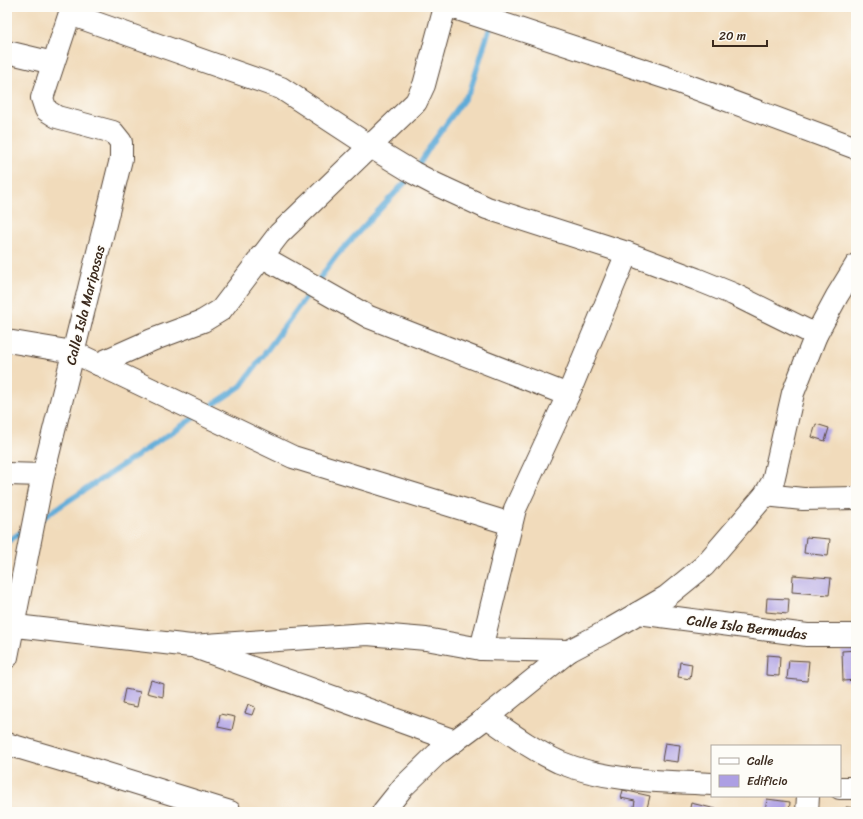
<svg xmlns="http://www.w3.org/2000/svg" width="863" height="819" viewBox="0 0 863 819" font-family="Sriracha,sans-serif">
<rect width="100%" height="100%" fill="#fdfcf7"/>
<filter id="ink" filterUnits="userSpaceOnUse"><feTurbulence type="fractalNoise" baseFrequency=".025" numOctaves="2"/><feDisplacementMap in="SourceGraphic" scale="8" xChannelSelector="R" yChannelSelector="G"/><feConvolveMatrix kernelMatrix="1 2 1 2 8 2 1 2 1" color-interpolation-filters="sRGB"/></filter>
<filter id="wash" filterUnits="userSpaceOnUse"><feTurbulence type="fractalNoise" baseFrequency=".012" numOctaves="4" result="noise"/><feDisplacementMap in="SourceGraphic" scale="16" xChannelSelector="R" yChannelSelector="G"/><feGaussianBlur stdDeviation="0.9" result="paint"/><feColorMatrix in="noise" values="0 0 0 0 0 0 0 0 0 0 0 0 0 0 0 0 0 1.4 0 .05"/><feComposite in="paint" operator="in"/></filter>
<g filter="url(#wash)">
<rect width="100%" height="100%" fill="#f1dbbb"/>
<g fill="none" stroke-linecap="round" stroke-linejoin="round">
<g stroke="#5fabd8" stroke-width="5.5">
<polyline points="416,169 433,142 470,91 491,24"/>
<polyline points="316,283 337,255 411,176"/>
<polyline points="205,410 241,386 311,290"/>
<polyline points="41,519 195,417"/>
<polyline points="7,542 27,528"/>
</g>
</g>
<g id="blocks">
<g fill="#ad9fe3">
<polygon points="816,424 829,428 825,441 812,437"/>
<polygon points="806,537 830,539 828,556 804,553"/>
<polygon points="793,575 831,578 829,595 792,592"/>
<polygon points="767,598 789,599 788,614 766,612"/>
<polygon points="856,650 856,680 843,681 842,651"/>
<polygon points="767,655 780,656 779,676 766,675"/>
<polygon points="789,660 809,661 807,681 787,679"/>
<polygon points="680,662 692,664 690,679 678,677"/>
<polygon points="151,680 164,684 163,697 147,693"/>
<polygon points="125,689 140,692 137,707 122,704"/>
<polygon points="248,704 255,707 252,715 245,713"/>
<polygon points="220,714 235,717 232,730 218,727"/>
<polygon points="665,743 680,745 678,762 662,760"/>
<polygon points="623,790 650,796 646,812 633,812 635,801 621,798"/>
<polygon points="767,799 790,802 789,812 765,812"/>
<polygon points="691,803 716,809 716,812 689,812"/>
<polygon points="846,807 856,808 856,812 846,812"/>
</g>
</g>
</g>
<g filter="url(#ink)">
<use href="#blocks" fill-opacity="0" stroke="#564536" stroke-width="1"/>
<g fill="none" stroke-linecap="round" stroke-linejoin="round">
<g stroke="#564536" stroke-width="24">
<g id="minor">
<polyline points="452,7 673,80 856,148"/>
<polyline points="70,14 281,88 371,147 414,173 435,184 487,208 627,253 696,279 733,294 816,335"/>
<polyline points="7,52 53,63"/>
<polyline points="261,256 369,317 568,395"/>
<polyline points="7,341 73,352 293,457 511,524"/>
<polyline points="98,364 152,340 203,321 221,310 279,234 416,102 424,85 445,7"/>
<polyline points="7,474 43,475"/>
<polyline points="765,495 803,499 856,498"/>
<polyline points="638,613 807,635 856,635"/>
<polyline points="7,625 191,646 367,634 426,639 481,649 569,651"/>
<polyline points="200,649 455,741"/>
<polyline points="481,649 515,509 568,395 627,253"/>
<polyline points="7,657 43,475 121,159 121,142 113,132 57,117 46,110 42,98 72,7"/>
<path d="M487 717C510 733 533 750 559 762 607 782 662 781 712 784"/>
<polyline points="7,744 85,767 230,812"/>
<polyline points="840,788 856,788"/>
<polyline points="383,812 403,787 437,754 487,717 569,651 609,630 666,597 704,566 765,495 773,481 793,393 816,335 837,296 856,265"/>
<polyline points="807,812 808,796"/>
</g>
</g>
<use href="#minor" stroke="#fff" stroke-width="22"/>
</g>
</g>
<g text-anchor="middle" stroke-width="3" stroke-linejoin="round" paint-order="stroke">
<g font-size="14" fill="#3b2a1e" stroke="#fdfcf7">
<text transform="translate(85 305) rotate(-76)" y="5">Calle Isla Mariposas</text>
<text transform="translate(747 627) rotate(7)" y="5">Calle Isla Bermudas</text>
</g>
</g>
<rect width="863" height="819" fill="none" stroke="#fdfcf7" stroke-width="24"/>
<rect x="711" y="745" width="130" height="52" fill="#fdfcf7" stroke="#afa8a0"/>
<rect x="719" y="758" width="20" height="6" fill="#ffffff" stroke="#afa8a0"/>
<text x="747" y="765" font-size="12" fill="#3b2a1e">Calle</text>
<rect x="719" y="775" width="20" height="12" fill="#ad9fe3" stroke="#afa8a0"/>
<text x="747" y="785" font-size="12" fill="#3b2a1e">Edificio</text>
<path d="M713 40v6h54v-6" fill="none" stroke="#3b2a1e" stroke-width="2"/>
<text x="719" y="40" font-size="12" fill="#3b2a1e" stroke="#fdfcf7" stroke-width="3" paint-order="stroke">20 m</text>
</svg>
